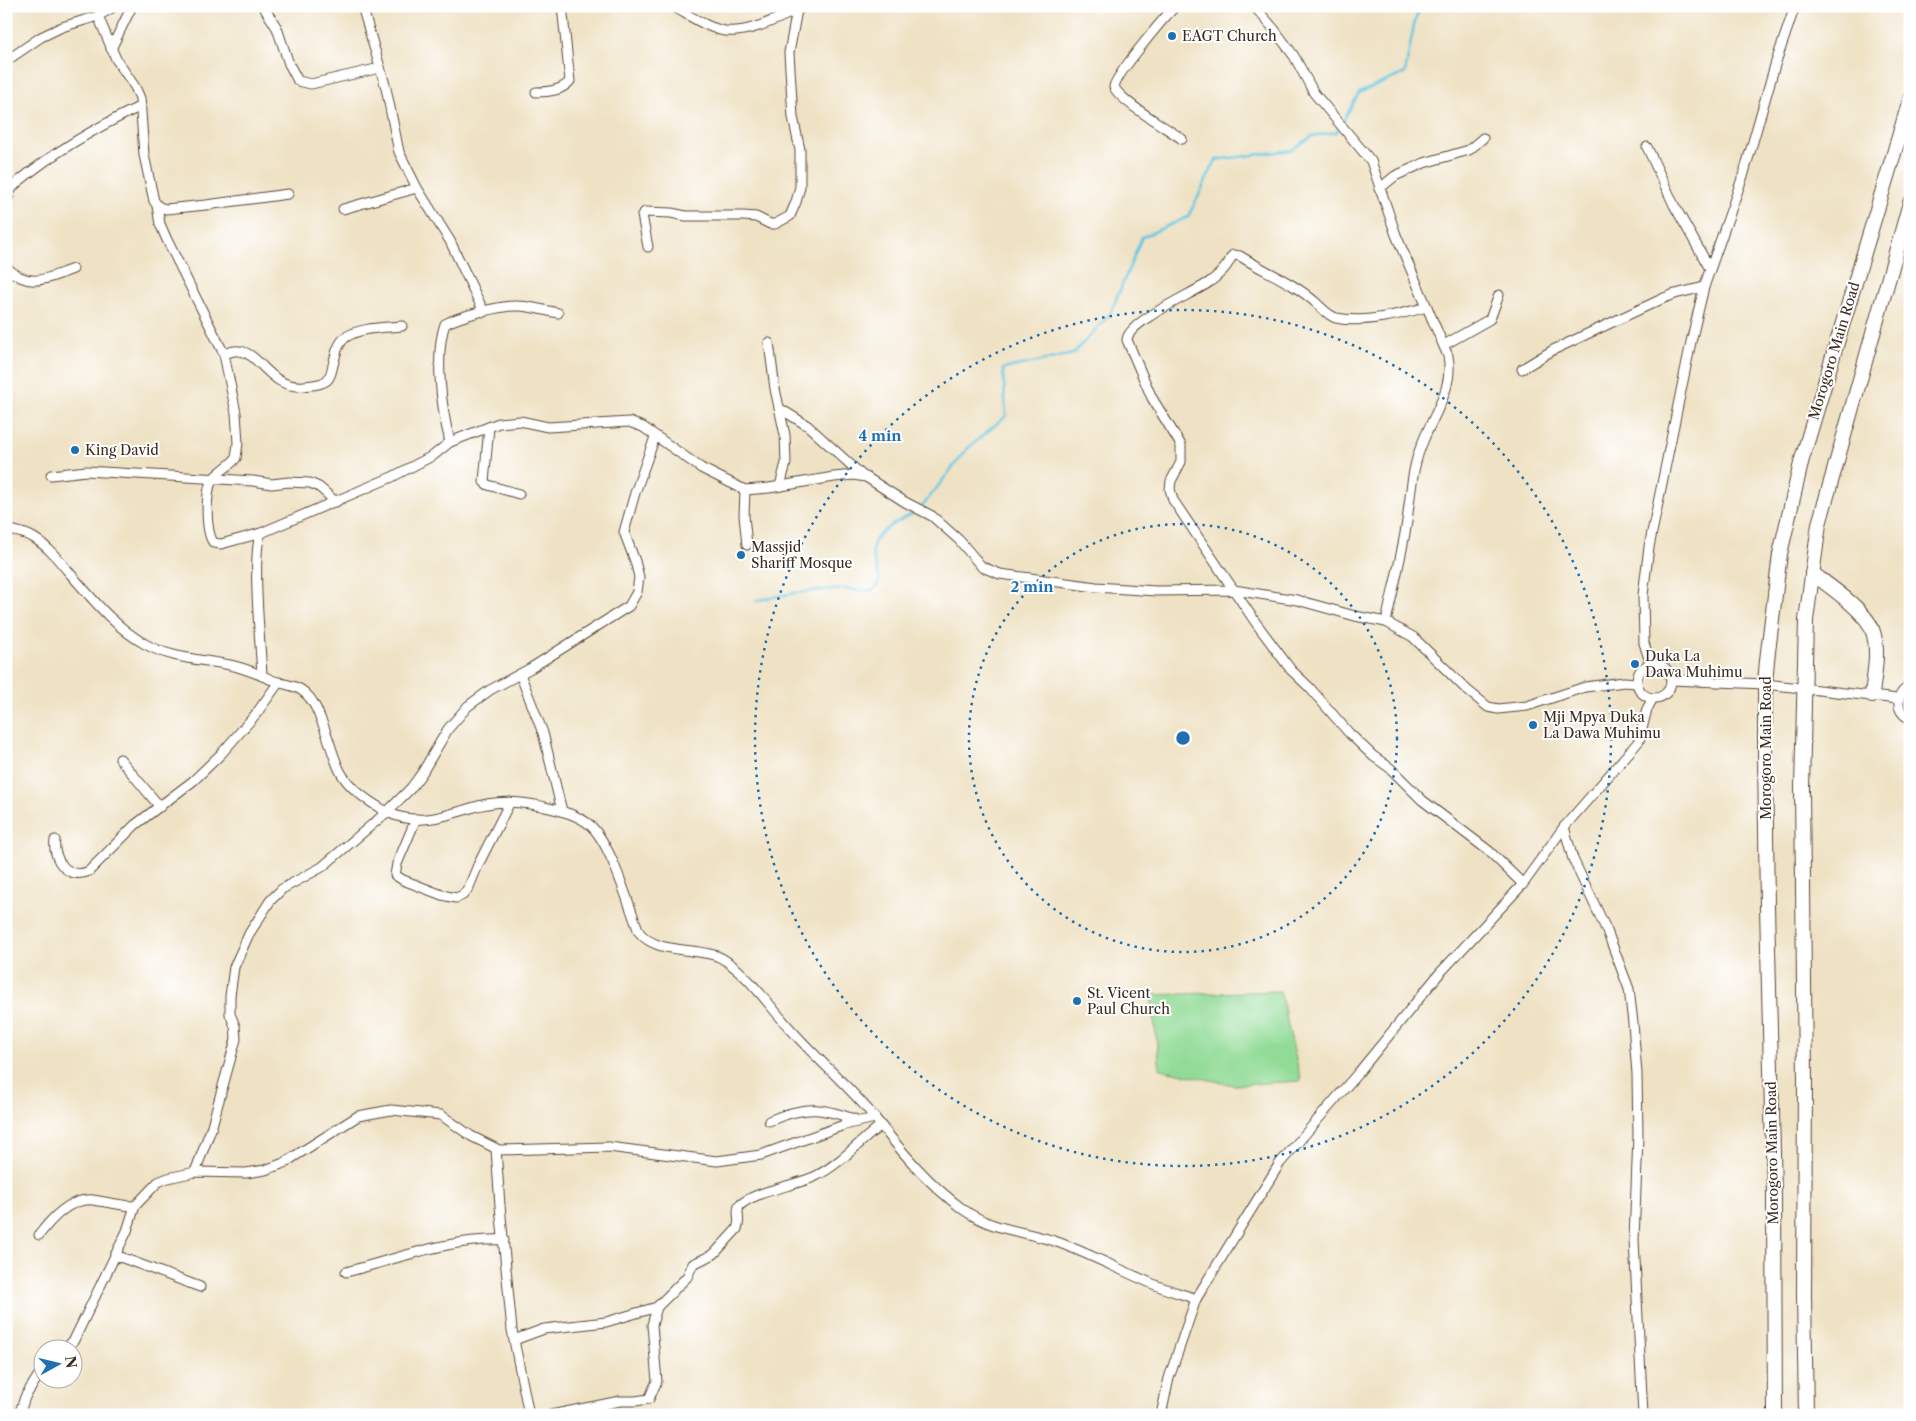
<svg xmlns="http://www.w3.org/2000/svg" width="1916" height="1421" viewBox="0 0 1916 1421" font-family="'Libre Caslon Text',serif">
<rect width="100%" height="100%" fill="#fff"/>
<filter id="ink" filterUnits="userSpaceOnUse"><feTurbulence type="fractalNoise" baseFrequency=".02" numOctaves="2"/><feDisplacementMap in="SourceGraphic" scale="10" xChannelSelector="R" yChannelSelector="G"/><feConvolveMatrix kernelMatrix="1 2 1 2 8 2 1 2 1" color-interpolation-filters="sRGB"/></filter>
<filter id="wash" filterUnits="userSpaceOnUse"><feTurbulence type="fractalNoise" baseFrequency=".0096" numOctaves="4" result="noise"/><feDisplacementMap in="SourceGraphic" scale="20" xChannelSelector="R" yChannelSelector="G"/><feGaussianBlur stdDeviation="1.12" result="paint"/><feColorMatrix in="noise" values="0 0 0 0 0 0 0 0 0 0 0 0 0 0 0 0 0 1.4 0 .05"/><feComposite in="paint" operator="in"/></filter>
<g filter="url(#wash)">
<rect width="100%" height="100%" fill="#efe2c4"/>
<polygon fill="#92db97" stroke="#66825a" points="1280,991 1301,1081 1233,1085 1160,1069 1151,995"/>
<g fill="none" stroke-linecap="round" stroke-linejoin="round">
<g stroke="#64c6e2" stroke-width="2.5">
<polyline points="1342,123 1359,93 1405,73 1414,25 1420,6"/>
<polyline points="921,508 968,448 1006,416 1003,369 1073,354 1110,314 1142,237 1188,217 1216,160 1292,150 1312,136 1336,132 1339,127"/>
<path d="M756 601C786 593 814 590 844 589 853 588 866 594 874 589 889 579 864 558 876 539 884 527 904 519 917 511"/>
</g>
</g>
</g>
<g filter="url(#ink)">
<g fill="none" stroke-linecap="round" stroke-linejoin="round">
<g stroke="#564637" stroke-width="11">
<g id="minor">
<polyline points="263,6 277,28 289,64 298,81 311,84 380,68"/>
<polyline points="362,6 386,88 399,152 417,188 450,241 484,312"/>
<path d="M672 6C689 15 707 28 725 31 751 34 784 15 807 6"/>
<path d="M1176 6C1165 16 1115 76 1114 87 1121 102 1167 128 1182 139"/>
<path d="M1254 6 1274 29 1294 56 1314 93 1371 161 1396 235 1448 356C1454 387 1435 412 1424 439 1412 465 1411 492 1407 521 1402 555 1393 589 1386 622"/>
<polyline points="98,16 116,59 135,87 140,98 144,155 154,201 159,207 166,209 206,205 288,194"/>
<polyline points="111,49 132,6"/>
<polyline points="6,61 41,37 62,27 98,16 115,6"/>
<path d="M536 92C548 92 562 91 570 81L562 6"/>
<polyline points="1647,147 1674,205 1710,269"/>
<polyline points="1379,189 1395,176 1424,163 1469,150 1483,138"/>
<path d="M6 202 12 188 18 182C55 151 97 127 141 106"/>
<path d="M157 206 160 224 167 240 224 354 236 413 238 443 236 458C230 466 219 471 213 479 205 489 205 534 214 543L221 544 261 533"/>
<polyline points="343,209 417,188"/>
<polyline points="648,247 642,215 645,212 671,213 686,216 743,216 756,217 770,224 775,224 790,216 796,202 800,187 800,150 793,117 789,53 797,10"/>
<path d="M6 267C30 290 47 278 73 269"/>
<path d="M1427 307C1401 314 1364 324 1336 318 1327 315 1322 308 1315 302 1293 282 1265 272 1240 256L1233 255C1230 258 1230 261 1227 265 1223 271 1216 277 1211 281 1195 293 1128 321 1127 340L1152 398 1181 445V462L1171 481 1170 489 1173 500 1256 623 1291 670 1309 687 1349 733 1373 756 1390 768 1422 800 1489 851 1523 884"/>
<polyline points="769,343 775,389 785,435 786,463 780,486"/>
<polyline points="1444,345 1490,319 1499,295"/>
<path d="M224 354C228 353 233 350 239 351 261 353 269 389 304 386 310 385 321 385 326 381 335 375 332 347 346 337 361 327 385 328 402 326"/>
<polyline points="1522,369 1553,350 1664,298 1675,294 1704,287"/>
<polyline points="779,408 808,426 863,476"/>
<polyline points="489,427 484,482 488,485 519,494"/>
<path d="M450 442C442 411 434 355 445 324 460 316 501 305 518 306 531 306 545 311 558 313"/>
<polyline points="51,475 86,471 253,481 272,484 289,482 310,483 319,487 336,502"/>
<polyline points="745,490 744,516 747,545"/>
<path d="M6 529C15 531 26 533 34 538 47 546 57 558 67 570 91 597 113 626 145 644 172 659 201 659 230 665 246 668 262 676 277 682 287 685 300 686 307 695 314 701 318 712 321 720 329 737 332 755 340 771 349 789 369 802 387 812 415 826 443 817 471 808 494 800 518 801 541 806 558 810 578 814 591 826 612 846 628 904 639 932 656 954 693 947 717 956 725 959 732 965 739 971 759 989 775 1013 794 1033 819 1061 852 1089 875 1118 902 1152 928 1184 964 1210 996 1232 1024 1230 1060 1243 1092 1255 1122 1271 1153 1284 1167 1290 1182 1294 1196 1299"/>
<circle cx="1654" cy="681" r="17"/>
<polyline points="1651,665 1644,643 1643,595 1649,547 1691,342 1704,287 1744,173 1775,65 1795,6"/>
<polyline points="520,674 543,733 562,811"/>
<path d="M262 676C261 649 251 553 261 533L392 477 434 455 450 442 499 423 520 421 548 427 629 422 643 427 701 468 745 490 769 488 834 477 853 475 866 477 905 502 932 516 959 540 982 567 1000 574 1096 587 1156 591 1234 590 1297 600 1355 616 1386 622 1413 637 1467 690 1488 707 1498 709 1527 706 1585 687 1624 682 1637 683"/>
<polyline points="1671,680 1765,684 1898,699"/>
<path d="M1910 686C1895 694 1895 711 1910 719"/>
<polyline points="120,759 160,807"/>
<polyline points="416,819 397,864 395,875 403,880 442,895 456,898 463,895 469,887 478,865 510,802"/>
<polyline points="1564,827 1573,859 1607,931 1629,989 1633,1023 1637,1074 1638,1136 1634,1240 1643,1415"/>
<path d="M55 840C52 860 69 881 89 871L135 825 193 781 221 754 256 714 279 682"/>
<path d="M769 1121C808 1104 821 1108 860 1121"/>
<polyline points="496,1149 500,1206 512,1330 529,1415"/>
<polyline points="195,1172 211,1129 236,1039 235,1026 230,1014 230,996 234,967 249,934 270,901 282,889 322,867 387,812 411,788 422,773 448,729 468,706 490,690 531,668 629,606 637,592 639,577 635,561 624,532 635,493 655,437"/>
<path d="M39 1235C52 1218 70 1198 93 1200 107 1202 121 1206 135 1206"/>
<polyline points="115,1255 200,1287"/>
<path d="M346 1272C397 1259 450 1238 504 1240"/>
<polyline points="514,1340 544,1329 606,1322 657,1307"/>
<polyline points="66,1348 74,1340 127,1231 135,1206 158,1182 168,1178 195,1172 246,1173 265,1170 284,1163 358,1116 391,1110 441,1115 471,1136 499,1150 609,1147 717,1161 761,1155 844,1125 875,1118"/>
<polyline points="19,1415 25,1397 42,1370"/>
<path d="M551 1415 620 1401H635L649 1399 657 1381 652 1325 657 1307 687 1277 693 1264 714 1254 737 1229C741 1221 736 1213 739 1206 754 1191 795 1186 816 1176 840 1164 859 1142 880 1126"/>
<polyline points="1161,1415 1169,1378 1196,1299 1280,1163 1359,1072 1439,974 1523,884 1564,827 1639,741 1647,709 1653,698"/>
</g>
</g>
<g stroke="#564637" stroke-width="16">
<g id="trunk">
<path d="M1812 573C1829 586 1865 610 1872 629 1880 649 1874 674 1872 695"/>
<polyline points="1775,1415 1774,1193 1767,907 1765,754 1765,684 1767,660 1780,554 1802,459 1910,100"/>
<polyline points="1806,1415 1804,1295 1805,1079 1802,788 1806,620 1819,524 1910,203"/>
</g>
</g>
<use href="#minor" stroke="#fff" stroke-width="9"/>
<use href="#trunk" stroke="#fff" stroke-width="14"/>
</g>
</g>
<g fill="none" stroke="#1f6fb2" stroke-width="2.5" stroke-dasharray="2.5 5">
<circle cx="1183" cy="738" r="214"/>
<circle cx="1183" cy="738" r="428"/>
</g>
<g fill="#1f6fb2" stroke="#fff" stroke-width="2">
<circle cx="1172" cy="36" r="5"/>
<circle cx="75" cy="450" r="5"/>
<circle cx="741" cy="555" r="5"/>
<circle cx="1635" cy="664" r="5"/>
<circle cx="1533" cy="725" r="5"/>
<circle cx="1077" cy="1001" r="5"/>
</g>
<g text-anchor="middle" stroke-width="4" stroke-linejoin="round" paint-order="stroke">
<g font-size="14" fill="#3b2a1e" stroke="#fff" text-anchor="start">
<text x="1182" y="41">EAGT Church</text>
<text x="85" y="455">King David</text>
<text x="751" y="552">Massjid<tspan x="751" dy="16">Shariff Mosque</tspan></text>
<text x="1645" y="661">Duka La<tspan x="1645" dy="16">Dawa Muhimu</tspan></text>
<text x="1543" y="722">Mji Mpya Duka<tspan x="1543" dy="16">La Dawa Muhimu</tspan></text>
<text x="1087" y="998">St. Vicent<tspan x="1087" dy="16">Paul Church</tspan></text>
</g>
<g font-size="14" fill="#3b2a1e" stroke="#fff">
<text transform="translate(1834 351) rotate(-73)" y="5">Morogoro Main Road</text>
<text transform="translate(1766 748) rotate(-90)" y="5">Morogoro Main Road</text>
<text transform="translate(1772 1153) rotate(-91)" y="5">Morogoro Main Road</text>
</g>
</g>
<circle cx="1183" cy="738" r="8" fill="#1f6fb2" stroke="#fff" stroke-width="2.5"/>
<g font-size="15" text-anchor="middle" font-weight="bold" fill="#1f6fb2" stroke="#fff" stroke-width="4" stroke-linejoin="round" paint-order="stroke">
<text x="880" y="441">4 min</text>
<text x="1032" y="592">2 min</text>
</g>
<rect width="1916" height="1421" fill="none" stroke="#fff" stroke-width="25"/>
<g transform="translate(58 1364) rotate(82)"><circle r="24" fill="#ffffff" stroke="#b1aaa5"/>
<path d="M0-4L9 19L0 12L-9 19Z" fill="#1f6fb2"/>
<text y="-8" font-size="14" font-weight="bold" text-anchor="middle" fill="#3b2a1e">N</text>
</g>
</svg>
